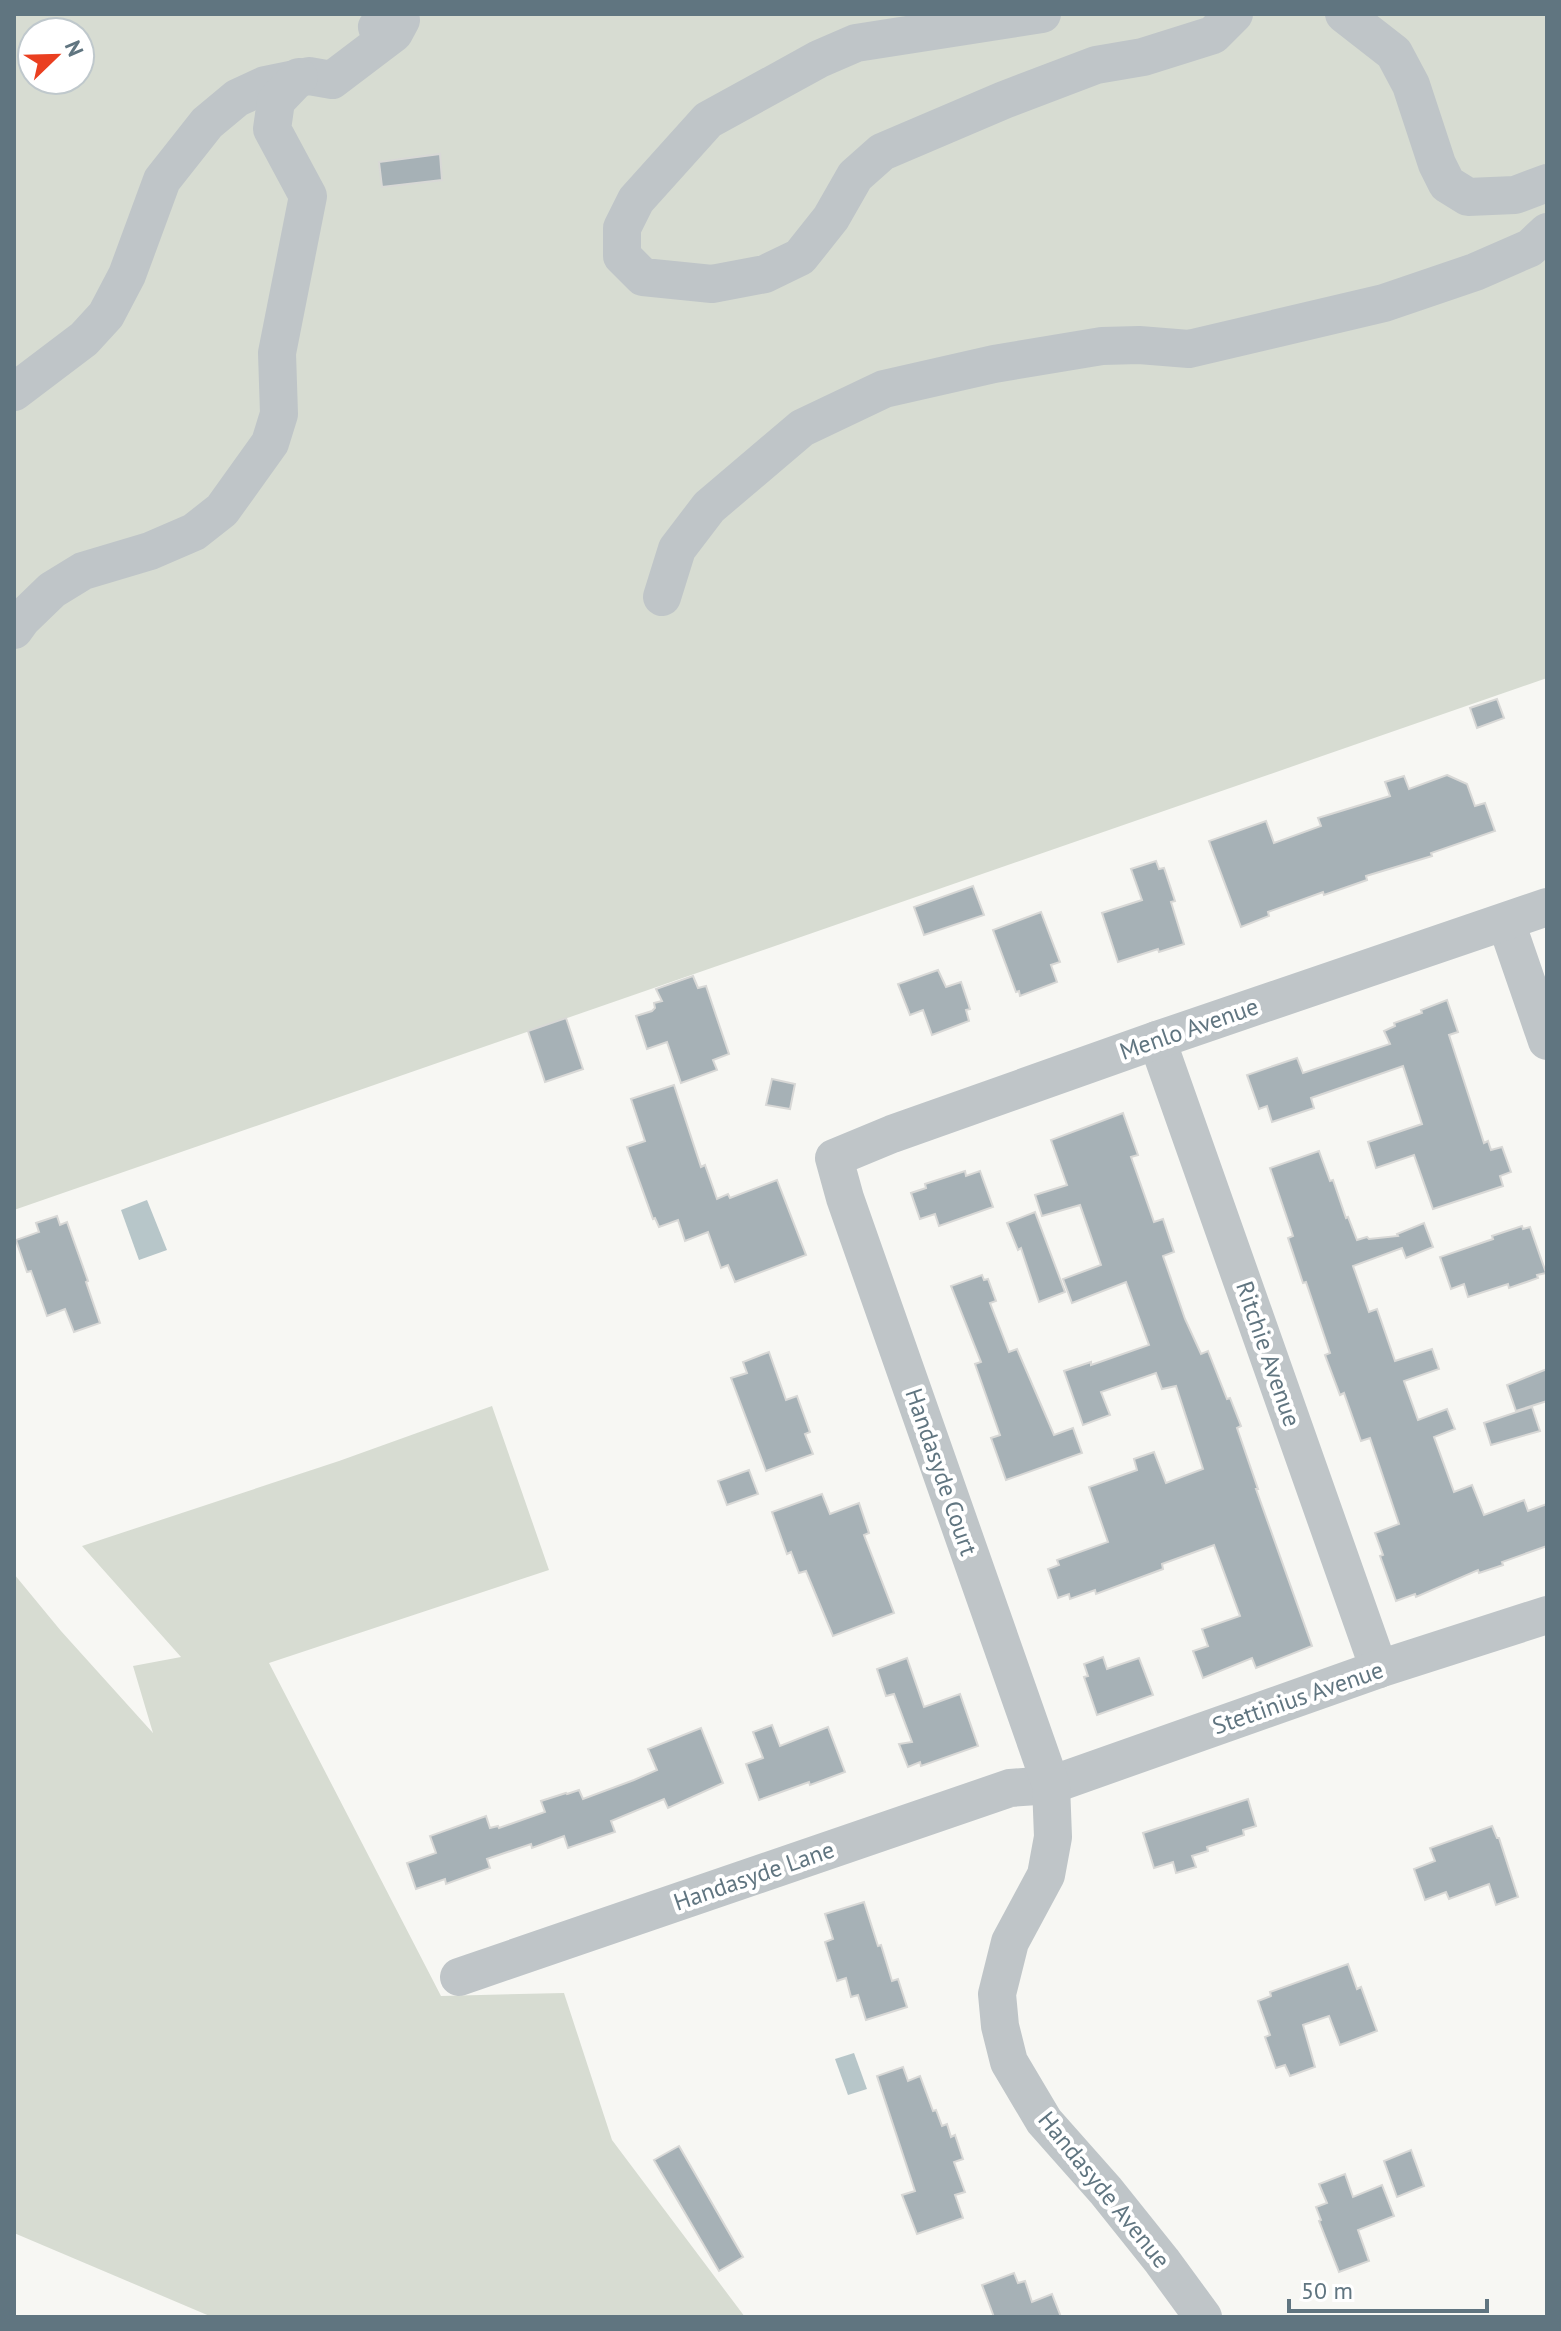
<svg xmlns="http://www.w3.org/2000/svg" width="1561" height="2331" viewBox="0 0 1561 2331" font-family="'PT Sans',sans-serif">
<rect width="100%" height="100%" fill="#f7f7f3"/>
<g fill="#d7dcd2" fill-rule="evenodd">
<path d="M14 14H1547V678L14 1210ZM32 32H80V80H32Z"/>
<polygon points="492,1406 549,1570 269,1663 441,1996 564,1993 612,2140 745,2317 212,2317 14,2233 14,1574 61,1631 153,1733 133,1666 181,1657 82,1546 339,1461"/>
</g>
<g fill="#b7c6c9">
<polygon points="147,1200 167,1250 139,1260 121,1210"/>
<polygon points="854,2053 867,2089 848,2095 835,2059"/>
</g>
<g fill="#a6b1b6" stroke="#d8d8d6" stroke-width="2">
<polygon points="440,154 442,180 382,187 379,162"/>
<polygon points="1497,699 1504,718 1477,728 1470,708"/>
<polygon points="1447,775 1467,784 1475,806 1485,803 1495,831 1431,853 1432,856 1366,876 1367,880 1324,895 1323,892 1268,912 1269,916 1241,927 1209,841 1266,821 1274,843 1321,826 1318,818 1390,796 1385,782 1404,776 1409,789"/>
<polygon points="1156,861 1159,869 1164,868 1175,901 1171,902 1184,944 1159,952 1158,949 1118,962 1102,913 1142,900 1131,869"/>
<polygon points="973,886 984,915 924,935 914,907"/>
<polygon points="1041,912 1060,962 1051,965 1057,982 1020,996 1019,991 1016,992 993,930"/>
<polygon points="938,970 946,987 961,982 970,1009 966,1010 969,1021 932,1035 923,1010 910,1015 898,984"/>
<polygon points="693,976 698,988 706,986 729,1054 713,1060 717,1070 681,1083 667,1042 647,1049 636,1016 652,1011 655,1008 654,1003 662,1001 656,989"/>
<polygon points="1447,1000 1458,1032 1449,1035 1484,1143 1488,1141 1491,1150 1502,1147 1511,1172 1500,1176 1503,1186 1433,1209 1414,1155 1376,1168 1368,1142 1422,1124 1403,1066 1311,1098 1314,1108 1272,1122 1267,1106 1259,1109 1247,1075 1297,1058 1303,1073 1390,1044 1384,1031 1395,1026 1394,1023 1422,1013 1421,1010"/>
<polygon points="566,1018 583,1069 545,1082 528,1031"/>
<polygon points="772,1079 795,1084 790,1109 766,1105"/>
<polygon points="674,1085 701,1167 705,1165 717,1199 728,1194 730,1198 777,1180 806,1255 735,1282 728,1265 721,1268 708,1232 685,1241 678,1220 659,1227 655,1218 653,1219 627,1147 645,1141 631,1099"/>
<polygon points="1123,1113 1138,1155 1131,1157 1154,1222 1163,1219 1174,1252 1163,1256 1185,1319 1201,1354 1208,1351 1227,1399 1230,1398 1241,1426 1237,1428 1258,1489 1256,1489 1312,1646 1256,1668 1252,1658 1203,1678 1193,1651 1208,1646 1202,1629 1240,1616 1214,1545 1162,1564 1163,1569 1096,1594 1095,1590 1070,1599 1069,1594 1058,1598 1048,1569 1059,1565 1057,1560 1108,1542 1089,1487 1137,1470 1134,1459 1154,1452 1166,1483 1203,1469 1176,1386 1162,1389 1156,1373 1101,1392 1110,1415 1083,1425 1064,1371 1091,1362 1091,1365 1149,1345 1126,1282 1072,1303 1063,1279 1101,1265 1080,1205 1042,1216 1035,1195 1067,1185 1051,1140"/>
<polygon points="1319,1151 1330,1181 1333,1180 1346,1218 1348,1217 1357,1240 1367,1237 1369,1239 1398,1236 1397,1234 1424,1223 1433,1247 1406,1258 1402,1248 1353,1266 1369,1312 1377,1309 1395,1361 1432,1349 1439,1369 1404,1381 1418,1420 1447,1409 1455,1429 1434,1437 1454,1492 1472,1485 1484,1515 1524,1500 1528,1511 1547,1504 1547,1546 1502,1562 1503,1565 1479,1573 1478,1570 1416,1597 1415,1594 1396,1601 1380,1556 1383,1555 1375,1533 1399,1524 1370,1438 1361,1441 1344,1393 1340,1395 1325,1355 1330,1353 1306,1282 1303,1283 1288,1238 1293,1236 1270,1168"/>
<polygon points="965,1171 966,1176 980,1171 993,1207 939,1226 935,1214 920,1219 911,1193 926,1188 925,1184"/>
<polygon points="1035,1212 1065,1292 1039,1302 1021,1248 1018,1250 1007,1223"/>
<polygon points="57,1216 60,1225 67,1222 88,1281 86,1282 100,1323 74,1332 65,1309 47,1316 31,1271 27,1272 16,1240 39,1232 36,1223"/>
<polygon points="1522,1226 1523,1229 1530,1227 1546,1273 1537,1275 1538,1278 1509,1288 1508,1284 1468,1297 1464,1284 1451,1289 1440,1257 1493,1239 1492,1236"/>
<polygon points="982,1275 984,1280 988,1279 996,1301 990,1303 1009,1352 1017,1349 1054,1435 1073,1428 1082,1453 1006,1480 991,1438 1000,1435 975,1364 981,1362 951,1286"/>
<polygon points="769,1352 786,1400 797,1396 810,1432 805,1434 813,1454 766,1471 731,1378 747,1373 743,1362"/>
<polygon points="1547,1369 1547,1401 1516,1411 1507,1385"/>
<polygon points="1532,1407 1540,1431 1491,1445 1484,1423"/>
<polygon points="749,1470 758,1494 727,1505 718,1481"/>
<polygon points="822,1494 830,1514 859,1503 869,1533 864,1535 894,1613 833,1636 806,1571 799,1573 791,1552 787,1554 772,1512"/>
<polygon points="1103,1657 1107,1669 1139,1658 1153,1695 1097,1715 1084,1677 1088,1676 1084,1664"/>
<polygon points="907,1658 924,1707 960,1694 978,1746 921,1766 920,1762 908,1767 899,1744 912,1742 894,1694 886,1696 877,1669"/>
<polygon points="772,1725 780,1746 828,1727 845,1772 810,1785 809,1782 759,1800 746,1764 763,1758 753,1732"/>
<polygon points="701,1728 723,1783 668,1808 664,1799 611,1821 615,1832 568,1848 564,1836 532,1848 531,1844 487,1859 490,1868 446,1884 445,1879 416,1889 407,1863 436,1853 430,1836 486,1816 490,1828 498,1826 499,1828 545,1812 541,1801 566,1793 567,1794 579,1790 583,1799 634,1780 657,1770 648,1749"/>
<polygon points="1248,1799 1256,1826 1243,1830 1244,1835 1207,1847 1208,1851 1192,1856 1196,1867 1176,1873 1173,1862 1154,1868 1143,1833"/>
<polygon points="1492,1826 1497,1838 1499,1838 1518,1897 1496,1905 1489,1884 1449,1899 1446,1892 1425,1900 1414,1869 1435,1861 1430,1848"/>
<polygon points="864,1902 878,1946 881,1945 892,1981 898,1979 907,2007 866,2020 858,1995 851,1997 846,1978 837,1981 825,1942 833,1939 825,1914"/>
<polygon points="1348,1964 1357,1989 1361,1987 1377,2031 1340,2045 1329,2016 1303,2025 1315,2067 1290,2076 1285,2065 1276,2068 1265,2037 1270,2035 1258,2001 1271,1996 1270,1992"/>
<polygon points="903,2067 908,2081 920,2076 933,2111 936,2110 942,2126 947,2124 951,2137 955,2135 963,2159 954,2162 965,2192 955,2195 963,2218 917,2234 902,2195 915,2191 877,2076"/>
<polygon points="679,2146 743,2257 719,2271 654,2160"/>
<polygon points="1411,2150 1424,2186 1397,2197 1384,2161"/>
<polygon points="1345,2174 1353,2197 1382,2185 1394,2216 1358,2230 1369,2261 1339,2272 1319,2221 1321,2220 1316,2207 1327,2203 1319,2184"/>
<polygon points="1014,2273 1018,2283 1025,2281 1032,2302 1052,2294 1061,2317 994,2317 982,2285"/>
</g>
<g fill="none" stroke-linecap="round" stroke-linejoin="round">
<g stroke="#bfc5c8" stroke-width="38">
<polyline points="1042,14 856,43 819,59 708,120 636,200 622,228 622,256 643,277 712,284 765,274 800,257 831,218 855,176 882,152 1004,100 1096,65 1143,57 1213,35 1234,14"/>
<polyline points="1344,14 1394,53 1411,85 1437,164 1447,184 1468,197 1515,195 1547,183"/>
<polyline points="14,392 84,339 106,315 127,275 162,180 207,123 237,98 265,85 309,76 332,80 394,33 401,20 385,17 377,27 382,42"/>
<polyline points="662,597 677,549 709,507 802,428 884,389 994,364 1102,346 1139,345 1189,349 1384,303 1475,272 1530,248 1547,232"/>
<polyline points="14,630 22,619 52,590 83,571 150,551 194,532 222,510 270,443 279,414 277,353 308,196 272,129 276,101 299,77"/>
<polyline points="1506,922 1547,1041"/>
<polyline points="1157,1040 1379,1669"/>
<polyline points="459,1977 1010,1788 1051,1785 1379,1669 1547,1615"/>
<polyline points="1203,2317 1162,2261 1106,2191 1044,2121 1009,2062 1000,2026 997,1994 1010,1942 1046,1875 1053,1837 1051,1785 845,1198 834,1158 892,1134 1157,1040 1547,907"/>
</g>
</g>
<g text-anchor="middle" stroke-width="8" stroke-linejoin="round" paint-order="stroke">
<g font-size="24" fill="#607580" stroke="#fff">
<text transform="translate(1189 1029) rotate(-19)" y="8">Menlo Avenue</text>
<text transform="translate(1268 1354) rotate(71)" y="8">Ritchie Avenue</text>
<text transform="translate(941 1472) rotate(71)" y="8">Handasyde Court</text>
<text transform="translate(1298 1698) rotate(-19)" y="8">Stettinius Avenue</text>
<text transform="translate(754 1876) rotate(-19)" y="8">Handasyde Lane</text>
<text transform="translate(1104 2190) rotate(51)" y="8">Handasyde Avenue</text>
</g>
</g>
<rect width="1561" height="2331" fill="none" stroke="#607580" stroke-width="32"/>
<g transform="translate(56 56) rotate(67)"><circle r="38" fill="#ffffff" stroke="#bfc8cc" stroke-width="2"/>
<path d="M0-6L14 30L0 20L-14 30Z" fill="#ea3f20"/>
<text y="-12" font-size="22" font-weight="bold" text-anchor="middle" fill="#607580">N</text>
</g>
<path d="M1289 2299v12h198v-12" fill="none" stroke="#607580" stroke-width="4"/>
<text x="1301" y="2299" font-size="24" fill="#607580" stroke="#ffffff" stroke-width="6" paint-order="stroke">50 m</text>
</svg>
